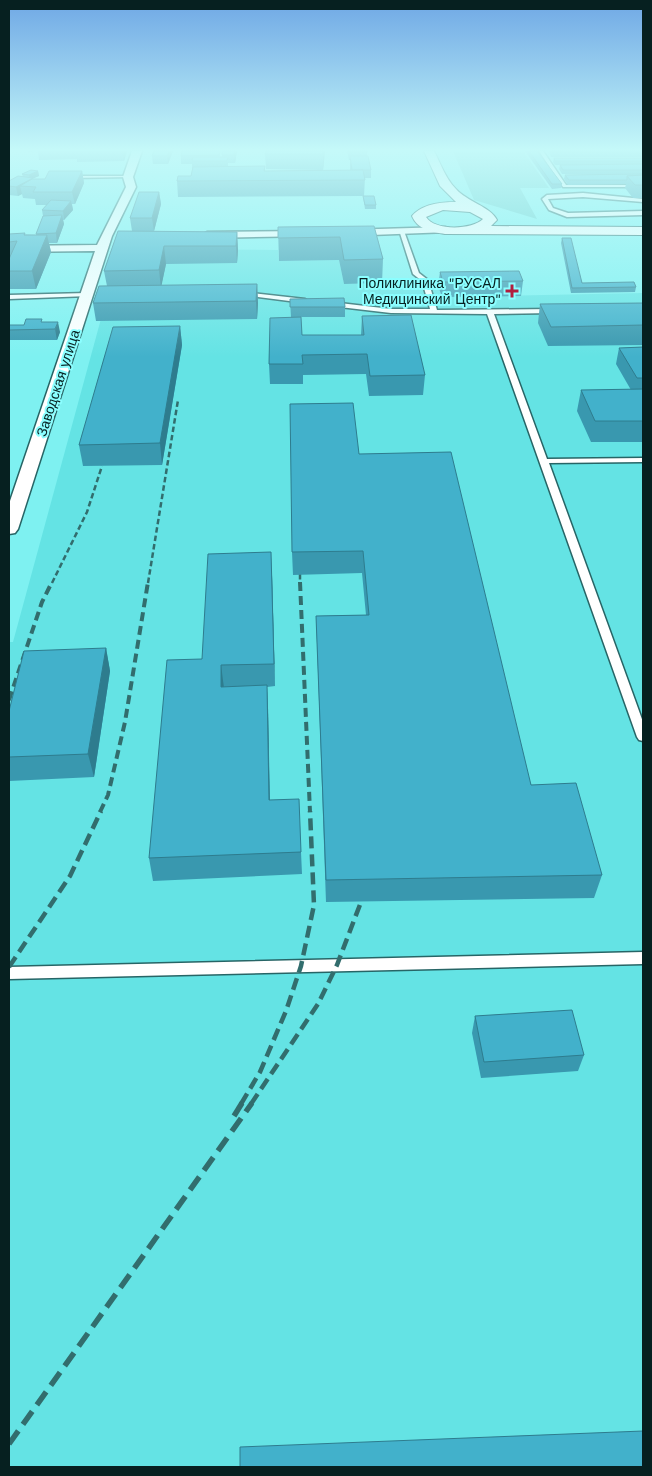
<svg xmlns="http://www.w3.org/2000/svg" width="652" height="1476" viewBox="0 0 652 1476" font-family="'Work Sans',sans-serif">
<rect width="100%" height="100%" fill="#7ef1f1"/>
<polygon fill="#64e3e4" points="120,249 278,250 279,261 339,260 344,284 382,283 383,288 438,287 442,297 643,293 643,1467 9,1467 9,642 13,642"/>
<polygon fill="#62cdcd" points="453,151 523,151 549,188 520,188 537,219 474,200"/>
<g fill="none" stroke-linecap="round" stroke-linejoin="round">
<g stroke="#276566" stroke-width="3">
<g id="lane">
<polygon points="539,151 543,151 566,185 643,185 643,187 563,187"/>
<polygon points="68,176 128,176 130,177 70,178"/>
<polygon points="583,193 643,199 643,202 583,197 548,199 553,208 568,213 643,211 643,215 567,217 549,210 542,199 547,195"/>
<polygon points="399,230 404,231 419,273 428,280 437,310 553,309 556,311 553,313 494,314 547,459 643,458 643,462 549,463 643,722 643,741 639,740 637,737 487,314 391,313 331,306 328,304 331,302 391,309 430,309 422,281 413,274"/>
<polygon points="87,293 89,294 89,296 9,299 9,295"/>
<polygon points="252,293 305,299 308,301 305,303 250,296 250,294"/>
<polygon points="643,952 643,964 9,979 9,967"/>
</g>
</g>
<g stroke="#276566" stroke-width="3">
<g id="street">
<polygon points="132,151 142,151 133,177 136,187 112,236 18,529 15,533 9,534 9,504 95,251 9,252 9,246 97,245 126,187 123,177"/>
<polygon points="445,227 449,228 450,230 449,232 345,236 339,233 345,230"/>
<polygon points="308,231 314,234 312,236 207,238 201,235 207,232"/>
</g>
</g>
<g stroke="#276566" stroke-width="2">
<path id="secondary" d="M424 151H434C441 164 445 178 456 189 466 201 491 207 497 220L491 226 643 227V235L445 234C432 232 418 230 412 216 422 204 441 202 456 202L440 186ZM443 210 470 212 483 219C472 230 435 231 426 217Z"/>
</g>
<use href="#lane" fill="#fff" fill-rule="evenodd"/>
<use href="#street" fill="#fff" fill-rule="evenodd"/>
<use href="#secondary" fill="#fff" fill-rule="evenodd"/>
<g stroke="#326d6d" stroke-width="2.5" stroke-dasharray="5.5 3" stroke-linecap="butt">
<polyline points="300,574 300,583"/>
<polyline points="52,583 87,512 102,466"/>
<polyline points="148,583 178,400"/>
</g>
<g stroke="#326d6d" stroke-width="4" stroke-dasharray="9 5" stroke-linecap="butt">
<polyline points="300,582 310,812"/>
<polyline points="9,700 42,602 52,582"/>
<polyline points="100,812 108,795 125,722 148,582"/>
</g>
<g stroke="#326d6d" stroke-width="4.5" stroke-dasharray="12 6" stroke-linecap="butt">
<polyline points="9,967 70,876 101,811"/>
<polyline points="241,1104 260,1072 286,1011 301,966 314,905 310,811"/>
<polyline points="251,1104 318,1004 337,965 361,902"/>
</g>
<g stroke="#326d6d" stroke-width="5.5" stroke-dasharray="16 8" stroke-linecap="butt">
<polyline points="234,1116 242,1103"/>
<polyline points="9,1444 252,1103"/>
</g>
</g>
<g fill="#3998af">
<polygon points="28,151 127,151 124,161 77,162 77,159 39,160 38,151 28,152"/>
<polygon points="173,151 168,164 153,164 152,156"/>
<polygon points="220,151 220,157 222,157 222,155 237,151 235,163 228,163 228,167 265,166 265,171 350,170 350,160 349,160 347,151 367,151 367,156 371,170 371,178 365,178 364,196 376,205 376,209 365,209 363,196 178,197 177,181 191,176 192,170 192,164 181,164 181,156"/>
<polygon points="266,151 325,151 323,170 266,169 265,154"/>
<polygon points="525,151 537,151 562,184 561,188 552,189"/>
<polygon points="549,151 643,151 643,157 551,157"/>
<polygon points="554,158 643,158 643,198 633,198 625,188 626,184 568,185 564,179 565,175 632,174 562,174 559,169 560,165 555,165 553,162"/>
<polygon points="38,171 39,176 33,178 33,179 45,179 82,171 84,183 75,204 72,204 73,210 64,220 63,220 64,224 57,243 49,243 51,252 36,289 9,289 9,234 36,235 43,216 42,210 47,205 36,205 35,199 23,198 22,194 18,196 9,195 9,181 23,177 22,174"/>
<polygon points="159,192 161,204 154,231 132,231 130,218"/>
<polygon points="374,226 383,259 382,283 344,284 339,260 279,261 278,227"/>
<polygon points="118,231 237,232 238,250 237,263 166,264 161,286 257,284 258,303 257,319 96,321 93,303 107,286 104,271"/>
<polygon points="562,238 582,283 636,287 635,292 571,293 561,243"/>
<polygon points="440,272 523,281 521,296 442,297 438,286"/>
<polygon points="290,299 345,307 345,317 301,317 302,335 361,335 362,316 425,375 423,395 369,396 366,374 303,375 303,384 270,384 269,364 291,317"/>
<polygon points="643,303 643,345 548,346 538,323 540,304"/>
<polygon points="43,322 60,332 57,340 9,340 9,325 24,325"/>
<polygon points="180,326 182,345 162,465 83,466 79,445"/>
<polygon points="643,347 643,442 591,442 577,411 581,390 631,390 616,364 619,348"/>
<polygon points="359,454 531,785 602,875 594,898 326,902 316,616 366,615 362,573 293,575 292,552"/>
<polygon points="272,575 275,686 267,687 268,708 270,800 301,852 302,874 153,881 149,858 202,659"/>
<polygon points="106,648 110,671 94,777 9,781 9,711"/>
<polygon points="475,1016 584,1055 578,1071 481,1078 472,1033"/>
</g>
<g fill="#2e7c8e">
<polygon points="122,151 127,151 124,161"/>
<polygon points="169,151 173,151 168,164 167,156"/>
<polygon points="235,151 237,151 235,163 234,155"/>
<polygon points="323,151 325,151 323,170"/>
<polygon points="38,171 39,176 30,180 29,175"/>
<polygon points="82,171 84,183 75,204 72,192"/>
<polygon points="33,178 35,186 20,186 22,194 18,196 16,187"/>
<polygon points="159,192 161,204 154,231 152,218"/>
<polygon points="71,201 73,210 64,220 63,211"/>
<polygon points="62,215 64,224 57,243 56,233"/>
<polygon points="237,232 238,250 237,263 236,246"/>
<polygon points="47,235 51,252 36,289 32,271"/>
<polygon points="164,246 166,264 161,288 159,270"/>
<polygon points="257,284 258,303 257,319 256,301"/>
<polygon points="58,322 60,332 57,340 55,329"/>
<polygon points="180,326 182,345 162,465 160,443"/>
<polygon points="271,552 272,575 275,686 274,664"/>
<polygon points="106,648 110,671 94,777 88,754"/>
<polygon points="221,665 224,688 221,687"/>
<polygon points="267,685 268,708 270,823 269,800"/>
</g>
<g fill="#42b1cb" stroke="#2e7c8e">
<polygon points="154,151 169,151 167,156 152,156"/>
<polygon points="182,151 220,151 219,155 181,156"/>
<polygon points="223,151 235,151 234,155 222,155"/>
<polygon points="266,151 323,151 323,154 265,154"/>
<polygon points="348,151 367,151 367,152 349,152"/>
<polygon points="529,151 537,151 562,184 552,184"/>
<polygon points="551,151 643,151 643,153 551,152"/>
<polygon points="350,156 368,156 371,170 352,170"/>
<polygon points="193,157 228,157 227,161 192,161"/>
<polygon points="554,158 643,158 643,161 555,161"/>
<polygon points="643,164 643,170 563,170 560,165"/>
<polygon points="265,166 264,171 363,170 365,180 177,181 178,176 191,176 193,167"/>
<polygon points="31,170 38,171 29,175 22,174"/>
<polygon points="49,171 82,171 72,192 33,192 36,187 20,186 32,179 45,179"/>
<polygon points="643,174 643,175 627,176 627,180 569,180 565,175"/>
<polygon points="643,175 643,185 635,185 627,176"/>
<polygon points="18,176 33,178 16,187 9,186 9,181"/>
<polygon points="139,192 159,192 152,218 130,218"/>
<polygon points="363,196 374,196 376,205 365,205"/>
<polygon points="51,200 71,201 63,211 42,210"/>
<polygon points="62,215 56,233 36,234 43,216"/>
<polygon points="374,226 383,259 344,260 340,237 278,238 278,227"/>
<polygon points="118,231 237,232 236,246 164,246 159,270 104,271"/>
<polygon points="25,233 24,235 47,235 32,271 9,271 9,259 17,241 9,242 9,234"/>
<polygon points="562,238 571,238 582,283 634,282 636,287 572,288"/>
<polygon points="519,271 523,281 443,282 440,272"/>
<polygon points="257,284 256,301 93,303 99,286"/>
<polygon points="344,298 345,307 290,307 290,299"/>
<polygon points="643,303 643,325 551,327 540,304"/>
<polygon points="411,315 425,375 370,376 367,354 302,355 303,364 269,364 270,318 301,317 302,335 364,335 362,316"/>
<polygon points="26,319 42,319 41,322 58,322 55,329 9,330 9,325 24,325"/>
<polygon points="180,326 160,443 79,445 113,327"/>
<polygon points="643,347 643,378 637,378 619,348"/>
<polygon points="643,389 643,421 595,421 581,390"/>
<polygon points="353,403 359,454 451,452 531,785 576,783 602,875 326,880 316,616 369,615 363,551 292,552 290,404"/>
<polygon points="271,552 274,664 221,665 221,687 267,685 269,800 299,799 301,852 149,858 167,660 202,659 208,554"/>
<polygon points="106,648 88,754 9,757 9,711 24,651"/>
<polygon points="572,1010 584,1055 484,1062 475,1016"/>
<polygon points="643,1431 643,1467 240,1467 240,1447"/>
</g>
<linearGradient id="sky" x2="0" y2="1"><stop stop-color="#6fa8e5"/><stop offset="0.42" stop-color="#c5f9f9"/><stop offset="1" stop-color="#c5f9f9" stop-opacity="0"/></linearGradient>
<rect width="652" height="357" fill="url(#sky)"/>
<path fill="#b11e3e" stroke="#8bfeff" stroke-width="2" d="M509.5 283.5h5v5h5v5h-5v5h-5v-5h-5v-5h5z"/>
<g text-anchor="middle" stroke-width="4" stroke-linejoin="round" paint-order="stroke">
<g font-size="14" fill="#062020" stroke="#8bfeff" text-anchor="end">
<text x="501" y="288">Поликлиника "РУСАЛ<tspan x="501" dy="16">Медицинский Центр"</tspan></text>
</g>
<g font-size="14" fill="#062020" stroke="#8bfeff">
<text transform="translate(58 383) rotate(-72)" y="5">Заводская улица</text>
</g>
</g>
<rect width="652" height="1476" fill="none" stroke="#062020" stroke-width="20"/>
</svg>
